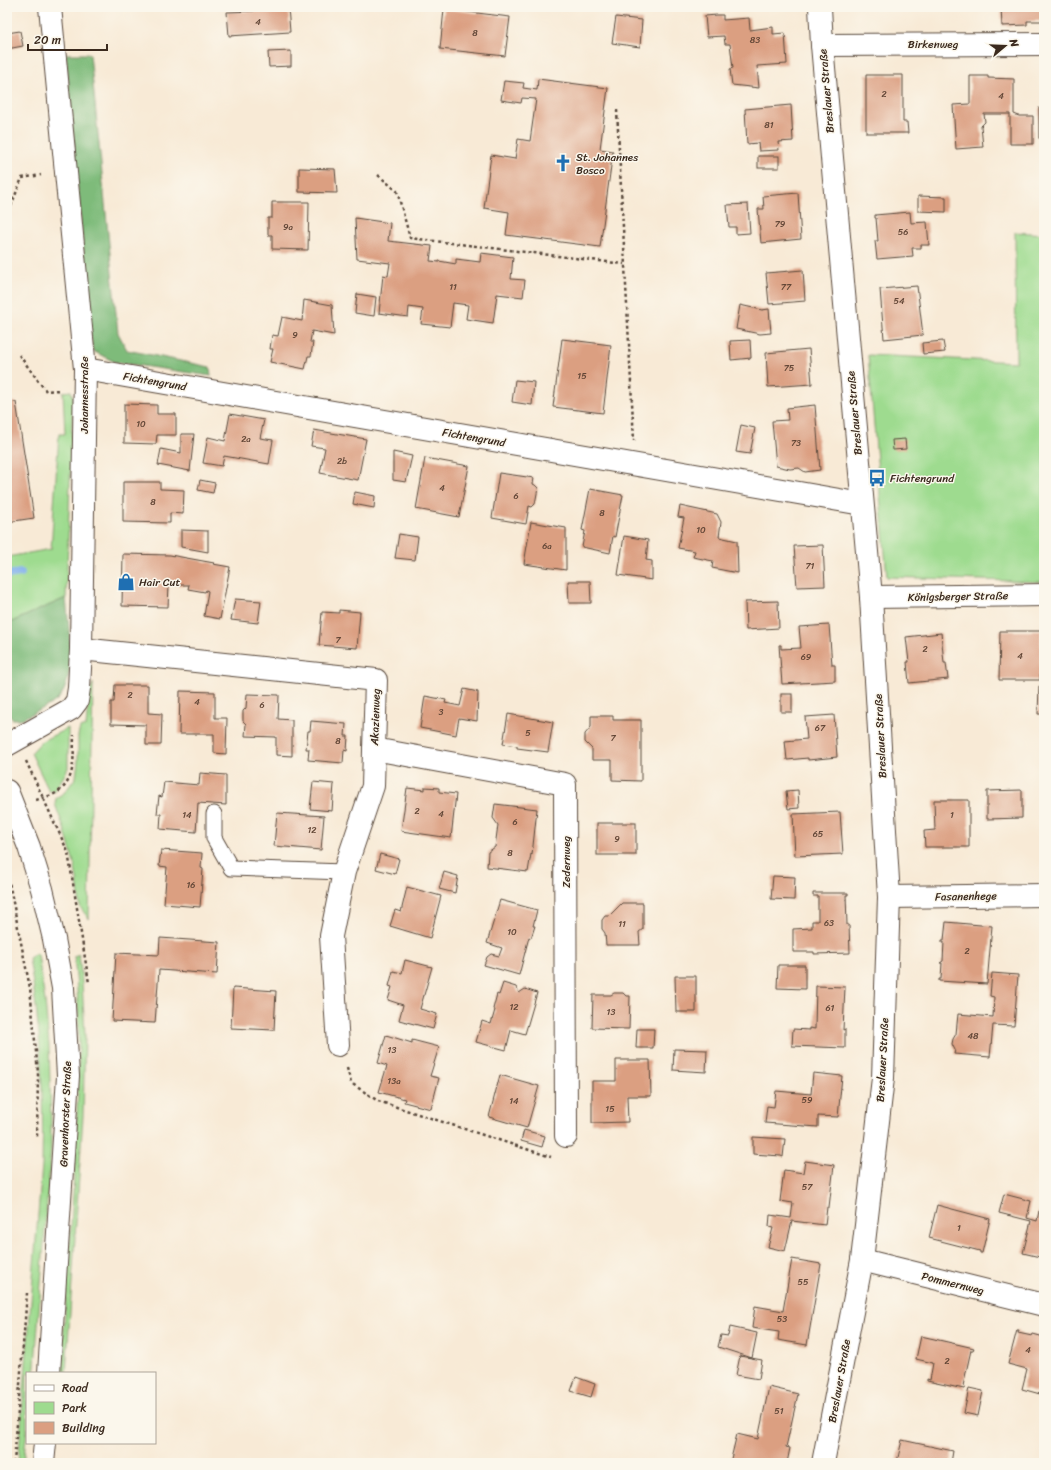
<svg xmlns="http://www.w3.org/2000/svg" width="1051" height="1470" viewBox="0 0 1051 1470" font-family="Sriracha,sans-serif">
<rect width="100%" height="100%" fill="#fbf7ec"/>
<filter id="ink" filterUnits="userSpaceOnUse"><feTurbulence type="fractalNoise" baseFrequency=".025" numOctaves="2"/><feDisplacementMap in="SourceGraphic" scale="8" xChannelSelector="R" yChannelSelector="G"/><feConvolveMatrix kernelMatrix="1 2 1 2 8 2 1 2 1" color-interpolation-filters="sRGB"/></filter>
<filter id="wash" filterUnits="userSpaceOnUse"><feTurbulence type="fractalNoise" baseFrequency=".012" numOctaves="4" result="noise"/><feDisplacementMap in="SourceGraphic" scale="16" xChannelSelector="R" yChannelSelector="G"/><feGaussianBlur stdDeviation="0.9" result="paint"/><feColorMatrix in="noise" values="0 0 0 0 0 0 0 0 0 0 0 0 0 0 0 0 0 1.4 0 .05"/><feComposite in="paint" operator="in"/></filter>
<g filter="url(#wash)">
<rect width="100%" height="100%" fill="#f8ead6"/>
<g fill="#9edb8f" stroke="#6c8256">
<polygon points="1015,232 1044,234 1044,582 887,577 868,355 1016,362"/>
<polygon points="71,391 73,396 66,598 7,624 7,557 51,549 59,434 65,434 63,392"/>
<polygon points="93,683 89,919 80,907 77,879 74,863 65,831 55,804 56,798 65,792 76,777 78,761 78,736 80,728 86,726 89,693"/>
<polygon points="68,728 68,768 64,776 55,790 49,791 31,753 42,741"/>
<path d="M36 953 38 955 45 1001 49 1045 51 1121V1148L35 1365 34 1373H27V1431L23 1463H18L42 1165C44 1094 41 1028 29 958Z"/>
<path d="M79 954 82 982 85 1035 83 1116 66 1373H61C66 1293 73 1214 76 1134 79 1074 81 1015 74 956Z"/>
</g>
<g fill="#7ebb7a" stroke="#5c724c">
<polygon points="66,54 90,54 118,333 127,350 210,367 211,376 115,362 93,351 91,337"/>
<path d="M66 598C68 624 78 681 57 700 50 706 32 713 24 718L19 719H12L7 711V624Z"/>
</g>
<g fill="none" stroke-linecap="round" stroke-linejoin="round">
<polyline stroke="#81b0ec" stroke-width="8" points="7,575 21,573"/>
</g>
<g id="blocks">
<g fill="#db9f81">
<polygon points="254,7 288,7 290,32 229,36 227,12 254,11"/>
<polygon points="1001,7 1044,7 1044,21 1027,21 1027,25 1002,26"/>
<polygon points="444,9 510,17 505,56 440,49"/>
<polygon points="717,15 723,15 723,20 749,18 750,30 773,27 773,34 785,33 787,64 757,66 759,88 732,85 730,69 733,68 730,44 725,44 724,36 707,37 705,16"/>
<polygon points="616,17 642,20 640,47 612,43"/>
<polygon points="20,31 23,46 7,49 7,33"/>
<polygon points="291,51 291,66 269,67 268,52"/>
<polygon points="866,75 903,75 903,122 907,122 908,133 866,133"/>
<polygon points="970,76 988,76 988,78 1014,79 1014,114 1019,116 1033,116 1033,144 1010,144 1010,114 984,114 985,122 981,126 983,147 956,149 953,105 970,104"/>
<polygon points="538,79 608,88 600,149 613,151 600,247 506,235 509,212 484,208 491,155 515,159 518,139 530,141 536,99 522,98 521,103 501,100 504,81 524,83 523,88 537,90"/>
<polygon points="791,105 793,141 778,142 779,150 759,151 758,143 747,144 745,109"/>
<rect x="1039" y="108" width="5" height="30"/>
<rect x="758" y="156" width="21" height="12"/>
<polygon points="299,168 335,169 337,193 299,192"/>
<polygon points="798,193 801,239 761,243 758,209 764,209 763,196"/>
<polygon points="918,196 946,197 946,212 918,211"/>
<polygon points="272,202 309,202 308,250 272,249 272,235 268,235 268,218 272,218"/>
<polygon points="748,204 750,233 736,234 736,227 729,227 727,205"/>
<polygon points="910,212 911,223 927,222 929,245 921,245 921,248 912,248 913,256 877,259 875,241 878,241 876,218 875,218 875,215"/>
<polygon points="355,218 390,223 388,241 432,246 430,261 439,262 439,261 456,264 456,259 480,262 481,253 513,257 511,279 525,280 523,297 497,294 493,323 466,319 468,305 453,303 450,327 421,324 423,309 409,307 408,317 379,313 383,275 388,276 390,263 357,259"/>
<polygon points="803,270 805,301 769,304 766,273"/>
<polygon points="917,286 923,335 884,339 880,289"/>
<polygon points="357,294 376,297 374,316 355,313"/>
<polygon points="304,300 332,305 334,335 312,331 310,342 313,342 311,356 308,356 305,369 270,362 273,349 270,349 272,335 278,336 282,317 302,321"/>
<polygon points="740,305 762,310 769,309 771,333 760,334 736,329"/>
<polygon points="562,339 611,345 603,413 553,407"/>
<polygon points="750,340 751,358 731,360 730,341"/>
<polygon points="943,341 945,352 923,354 922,343"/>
<polygon points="809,349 812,384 768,387 766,353"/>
<polygon points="515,380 534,382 532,405 512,402"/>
<polygon points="16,402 34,518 7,522 7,403"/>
<polygon points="124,404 157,405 157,414 176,414 176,435 157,435 156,444 124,443"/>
<polygon points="815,405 820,470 805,472 799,468 790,469 776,466 772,421 788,420 787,408"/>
<polygon points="230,414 264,420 260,438 273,440 269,464 224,456 222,466 203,463 208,437 225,441"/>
<polygon points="741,425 755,428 750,454 736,452"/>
<polygon points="314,430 366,439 358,480 320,473 325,448 311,446"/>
<polygon points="181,434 194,434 190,471 158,465 161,449 181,453"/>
<polygon points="905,439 906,449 893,450 892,440"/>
<polygon points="393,452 412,456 406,482 393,480"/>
<polygon points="425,458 469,466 459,517 416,509"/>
<polygon points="499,473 534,478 533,484 535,485 538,488 535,504 532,507 529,506 526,524 492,518"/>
<polygon points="200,480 215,483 213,493 198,490"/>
<polygon points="123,482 160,482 160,489 161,489 184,490 183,514 170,513 170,523 123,522"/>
<polygon points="590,489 623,495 615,537 613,536 610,553 582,547 585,531 582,530"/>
<polygon points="355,492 375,496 374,508 353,504"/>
<polygon points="680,506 717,514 721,522 719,537 737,541 738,573 712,568 713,561 693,557 695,551 678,548 684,518 678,517"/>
<polygon points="531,522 566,528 566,570 524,564"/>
<polygon points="181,530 208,531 208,552 181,547"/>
<polygon points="399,534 418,537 415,560 395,558"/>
<polygon points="624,536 648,540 646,560 652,561 652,580 618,575"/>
<polygon points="823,545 825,586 797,587 794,546"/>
<polygon points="123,554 170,555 214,563 213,564 230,567 220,619 204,616 208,591 206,590 205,592 188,589 189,585 169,585 168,607 122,606"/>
<polygon points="568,581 590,581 591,603 569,603"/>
<polygon points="235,599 261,601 258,623 231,620"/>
<polygon points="778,601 779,628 746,630 745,602"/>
<polygon points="339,610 360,612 357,648 319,645 322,612 339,613"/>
<polygon points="829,625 832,665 835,665 835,681 782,684 779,645 781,645 781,649 801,648 799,627"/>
<polygon points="1000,631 1041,631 1040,680 999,680"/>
<polygon points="941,633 944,663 946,663 948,679 909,683 907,662 909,662 906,637"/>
<polygon points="115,685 148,685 148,713 162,714 161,745 146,745 146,725 111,724 111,702 114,702"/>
<polygon points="1039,686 1044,686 1044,714 1038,714"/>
<polygon points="464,689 478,692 477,721 459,718 456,735 420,728 425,696 446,700 445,703 460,706"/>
<polygon points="180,691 215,692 215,718 227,718 226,754 214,753 214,734 179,734"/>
<polygon points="247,694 279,695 278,719 292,720 292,756 276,755 276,737 245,736 246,724 243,721 243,711 246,708"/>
<rect x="781" y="694" width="11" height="18"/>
<polygon points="508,714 553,722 548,752 517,748 517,746 503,744"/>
<polygon points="834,715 837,757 808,760 808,758 787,760 785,741 807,739 805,717"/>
<polygon points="591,716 613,716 613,720 641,720 641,781 612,780 612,760 592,760 592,749 585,742 585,734 591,727"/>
<polygon points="311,721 346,724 345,736 348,736 347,751 344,750 343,763 308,760 309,749 306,749 308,731 310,731"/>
<polygon points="200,773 226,775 226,805 198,803 196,832 160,829 161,814 157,814 159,796 162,797 164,782 199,785"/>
<polygon points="313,782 334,784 332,811 310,809"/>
<polygon points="425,787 439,788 439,792 456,794 451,838 401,831 407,788 425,790"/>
<polygon points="798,790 799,808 788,809 786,791"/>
<polygon points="1022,790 1022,818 987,819 987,791"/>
<polygon points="934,800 969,800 969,847 925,847 924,831 935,830"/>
<polygon points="495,804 537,809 532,855 531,854 528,872 487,867 488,852 495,847 498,825 493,818"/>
<polygon points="840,812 843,854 795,856 793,814"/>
<polygon points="277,813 324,816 321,850 274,846"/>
<rect x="597" y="823" width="39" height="32"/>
<polygon points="161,850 202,853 201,868 203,869 200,907 164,904 167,867 159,866"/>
<polygon points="380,854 399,859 395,874 376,869"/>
<polygon points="444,872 458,876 455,893 439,889"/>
<polygon points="773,876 795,877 794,900 771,899"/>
<polygon points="407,887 441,896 430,938 390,926 395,910 401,912"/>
<polygon points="813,893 848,893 848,895 846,895 847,925 849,925 850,953 814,954 814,952 793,952 793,929 812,928 812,921 818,921 818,896 813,896"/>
<polygon points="500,900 537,910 533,926 535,926 531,938 529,937 519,975 484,965 487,957 491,954 499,956 502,948 487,943"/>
<polygon points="622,903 643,903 643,929 639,932 640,945 606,945 605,933 602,929 602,920 605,916 609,916"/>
<polygon points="946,922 992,926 987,984 939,981 939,979 941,979 942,963 940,963 943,961 944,942 942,942 942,940 944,940"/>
<polygon points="160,938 219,942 217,974 159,970 155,1023 112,1021 116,953 159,955"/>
<polygon points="405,960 432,967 420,1009 437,1014 433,1029 399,1020 403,1005 388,1000 392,987 389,986 393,971 402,973"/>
<polygon points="778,965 805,965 805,989 777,988"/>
<polygon points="992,973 1018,975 1014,1026 993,1025 990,1057 954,1054 955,1050 952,1044 953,1039 956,1034 958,1014 993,1017 994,997 990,996"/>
<polygon points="675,976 696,976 696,1012 676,1012"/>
<polygon points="503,983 516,987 519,993 525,989 537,993 525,1034 511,1030 506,1050 476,1042 482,1021 491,1024 495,1010 493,1009 497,994 499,995"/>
<polygon points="816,986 845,987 843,1030 845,1029 845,1048 792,1046 793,1029 809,1030 809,1028 815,1029"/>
<polygon points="233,988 276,991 274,1030 231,1028"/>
<polygon points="614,993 623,993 626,996 630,996 629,1029 592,1028 593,995 611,995"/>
<polygon points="637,1029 654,1029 653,1048 636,1048"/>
<polygon points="386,1035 412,1043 412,1040 439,1047 430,1076 439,1078 431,1109 404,1102 405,1099 379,1092 387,1066 378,1063"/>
<polygon points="674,1049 707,1050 706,1072 673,1070"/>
<polygon points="616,1060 650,1060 651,1096 627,1096 628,1122 592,1123 592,1081 616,1081"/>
<polygon points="813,1073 842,1076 838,1117 818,1116 818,1127 765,1123 767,1106 774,1107 776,1091 811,1094"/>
<polygon points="500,1075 539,1086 527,1128 489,1117"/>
<polygon points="524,1130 545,1136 542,1147 521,1141"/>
<polygon points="753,1137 785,1139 783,1157 781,1156 753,1154"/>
<polygon points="805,1161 834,1165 829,1207 827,1207 825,1225 792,1221 785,1251 768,1247 773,1228 769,1227 770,1215 791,1218 793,1203 780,1201 784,1170 803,1173"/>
<polygon points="1004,1194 1031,1201 1027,1218 1037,1221 1039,1211 1044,1212 1044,1258 1023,1253 1031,1221 999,1213"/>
<polygon points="937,1205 990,1219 982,1253 980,1253 980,1251 929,1238"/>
<polygon points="792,1259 821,1264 807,1345 778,1340 779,1332 752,1328 755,1306 783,1311"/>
<polygon points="730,1327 757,1333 752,1358 718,1347 721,1335 728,1336"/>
<polygon points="1017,1330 1019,1330 1018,1333 1032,1336 1033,1334 1044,1337 1044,1377 1040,1394 1022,1389 1027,1369 1008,1364"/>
<polygon points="921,1336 974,1348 973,1350 971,1350 963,1386 965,1387 964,1389 927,1381 927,1379 930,1380 933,1363 916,1359"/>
<polygon points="740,1356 762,1360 759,1379 736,1375"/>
<polygon points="576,1377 595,1384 591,1397 571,1391"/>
<polygon points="769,1387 798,1394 786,1447 790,1448 787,1463 730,1463 737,1434 758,1439"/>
<polygon points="969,1388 983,1391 978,1416 964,1413"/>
<polygon points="902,1440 953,1451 951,1463 897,1462"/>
</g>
</g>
</g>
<g filter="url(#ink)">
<use href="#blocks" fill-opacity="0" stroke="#57473a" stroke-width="1"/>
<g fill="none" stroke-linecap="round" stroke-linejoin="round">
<g stroke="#57473a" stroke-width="17">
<polyline id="lane" points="214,814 214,838 231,868 344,872"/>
</g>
<g stroke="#57473a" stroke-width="24">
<g id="street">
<polyline points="820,7 822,45 871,597 889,897 883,1078 862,1260 823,1463"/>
<polyline points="822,45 1044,44"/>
<polyline points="85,369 862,504"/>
<polyline points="871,597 1044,595"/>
<polyline points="81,649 376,680 373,786 344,872 331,936 338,1045"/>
<polyline points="7,745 71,709 77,701 79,688 81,649 85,369 50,7"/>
<polyline points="374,749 565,784 566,1136"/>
<polyline points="889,897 1044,895"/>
<polyline points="862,1260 1044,1305"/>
</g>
</g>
<g stroke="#57473a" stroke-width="24">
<g id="secondary">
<polyline points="7,791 29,847 42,889 54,939 63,988 68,1076 49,1373"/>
<polyline points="43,1463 45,1443"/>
</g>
</g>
<g stroke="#57473a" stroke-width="2.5" stroke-dasharray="3 3" stroke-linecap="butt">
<polyline points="617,110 634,441"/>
<polyline points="378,175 397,191 410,238 624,264"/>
<polyline points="11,206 22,178 41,175"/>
<polyline points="19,355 46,391 60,390"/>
<polyline points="26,761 68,852 89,983"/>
<path d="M36 800C42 798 49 796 54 794 77 783 73 756 74 735"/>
<polyline points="7,872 30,988 38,1073 37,1137"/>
<polyline points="347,1068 351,1083 378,1101 551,1157"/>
<polyline points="14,1463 27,1293"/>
</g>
<use href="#lane" stroke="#fff" stroke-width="15"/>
<use href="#street" stroke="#fff" stroke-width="22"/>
<use href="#secondary" stroke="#fff" stroke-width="22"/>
</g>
</g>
<defs>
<g id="church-bare" transform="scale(1.38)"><path d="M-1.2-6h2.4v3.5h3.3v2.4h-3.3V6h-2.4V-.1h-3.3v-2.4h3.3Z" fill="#1f6fb2" stroke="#fbf7ec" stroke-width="2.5" paint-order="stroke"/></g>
<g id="bus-bare" transform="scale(1.38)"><path d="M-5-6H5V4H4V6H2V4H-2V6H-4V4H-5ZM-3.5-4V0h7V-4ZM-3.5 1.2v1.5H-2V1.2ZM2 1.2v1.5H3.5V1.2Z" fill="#1f6fb2" stroke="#fbf7ec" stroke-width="2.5" paint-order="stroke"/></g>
<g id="shop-bare" transform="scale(1.38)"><path d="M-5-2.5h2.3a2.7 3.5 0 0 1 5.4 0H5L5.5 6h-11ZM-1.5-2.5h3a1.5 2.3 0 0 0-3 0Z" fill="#1f6fb2" stroke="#fbf7ec" stroke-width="2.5" paint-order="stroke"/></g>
</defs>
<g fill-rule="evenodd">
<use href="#church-bare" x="563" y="163"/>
<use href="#bus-bare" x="877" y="478"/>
<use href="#shop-bare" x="126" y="582"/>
</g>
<g text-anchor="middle" stroke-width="3" stroke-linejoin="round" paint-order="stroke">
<g font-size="9" fill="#634737">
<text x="258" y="25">4</text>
<text x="475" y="36">8</text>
<text x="755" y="43">83</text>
<text x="884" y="97">2</text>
<text x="1001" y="99">4</text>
<text x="769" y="128">81</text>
<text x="780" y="227">79</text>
<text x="288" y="230">9a</text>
<text x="903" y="235">56</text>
<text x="453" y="290">11</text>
<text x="786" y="290">77</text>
<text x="899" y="304">54</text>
<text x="295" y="338">9</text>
<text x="789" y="371">75</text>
<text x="582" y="379">15</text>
<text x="141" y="427">10</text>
<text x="246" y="442">2a</text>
<text x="796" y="446">73</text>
<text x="342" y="464">2b</text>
<text x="442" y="491">4</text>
<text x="516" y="499">6</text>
<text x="153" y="505">8</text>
<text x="602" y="516">8</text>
<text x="701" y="533">10</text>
<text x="547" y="549">6a</text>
<text x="810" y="569">71</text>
<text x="338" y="643">7</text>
<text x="925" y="652">2</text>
<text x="1020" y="659">4</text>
<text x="806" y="660">69</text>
<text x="130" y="698">2</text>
<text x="197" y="705">4</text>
<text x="262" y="708">6</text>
<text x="441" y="715">3</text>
<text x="820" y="731">67</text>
<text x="528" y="736">5</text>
<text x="613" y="741">7</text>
<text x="338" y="744">8</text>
<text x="417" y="814">2</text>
<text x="441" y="817">4</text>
<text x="187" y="818">14</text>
<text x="952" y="818">1</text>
<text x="515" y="825">6</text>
<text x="312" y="833">12</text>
<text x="818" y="837">65</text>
<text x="617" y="842">9</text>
<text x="510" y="856">8</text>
<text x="191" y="888">16</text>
<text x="829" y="926">63</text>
<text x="622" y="927">11</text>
<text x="512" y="935">10</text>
<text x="967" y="954">2</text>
<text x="514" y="1010">12</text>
<text x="830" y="1011">61</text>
<text x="611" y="1015">13</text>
<text x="973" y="1039">48</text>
<text x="392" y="1053">13</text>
<text x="394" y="1084">13a</text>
<text x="807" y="1103">59</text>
<text x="514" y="1104">14</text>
<text x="610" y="1112">15</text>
<text x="807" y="1190">57</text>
<text x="959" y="1231">1</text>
<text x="803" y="1285">55</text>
<text x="782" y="1322">53</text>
<text x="1028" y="1353">4</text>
<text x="947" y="1364">2</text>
<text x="779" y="1414">51</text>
</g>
<g font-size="11" fill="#3b2a1e" stroke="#fbf7ec">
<text x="933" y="48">Birkenweg</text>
<text transform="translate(826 91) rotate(-95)" y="4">Breslauer Straße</text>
<text transform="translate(155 381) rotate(10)" y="4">Fichtengrund</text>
<text transform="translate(84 395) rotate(-90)" y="4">Johannesstraße</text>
<text transform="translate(854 413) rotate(-95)" y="4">Breslauer Straße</text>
<text transform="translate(474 437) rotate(10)" y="4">Fichtengrund</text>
<text transform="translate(958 596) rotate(-1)" y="4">Königsberger Straße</text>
<text transform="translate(375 717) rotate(-88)" y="4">Akazienweg</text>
<text transform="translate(880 736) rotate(-93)" y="4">Breslauer Straße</text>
<text transform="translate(566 862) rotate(-90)" y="4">Zedernweg</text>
<text transform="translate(966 896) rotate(-1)" y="4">Fasanenhege</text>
<text transform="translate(882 1060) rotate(-87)" y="4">Breslauer Straße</text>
<text transform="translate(65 1114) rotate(-88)" y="4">Gravenhorster Straße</text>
<text transform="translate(953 1283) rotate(14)" y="4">Pommernweg</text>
<text transform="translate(839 1381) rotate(-80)" y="4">Breslauer Straße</text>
</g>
<g font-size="11" fill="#3b2a1e" stroke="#fbf7ec" text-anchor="start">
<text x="576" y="161">St. Johannes<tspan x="576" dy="13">Bosco</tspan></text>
<text x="890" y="482">Fichtengrund</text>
<text x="139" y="586">Hair Cut</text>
</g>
</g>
<rect width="1051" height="1470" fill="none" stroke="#fbf7ec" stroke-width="24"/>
<rect x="26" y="1372" width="130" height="72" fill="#fbf7ec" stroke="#aea59a"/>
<rect x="34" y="1385" width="20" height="6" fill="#ffffff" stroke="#aea59a"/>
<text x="62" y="1392" font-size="12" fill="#3b2a1e">Road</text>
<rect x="34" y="1402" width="20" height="12" fill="#9edb8f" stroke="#aea59a"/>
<text x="62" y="1412" font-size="12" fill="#3b2a1e">Park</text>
<rect x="34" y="1422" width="20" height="12" fill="#db9f81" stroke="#aea59a"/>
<text x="62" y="1432" font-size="12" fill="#3b2a1e">Building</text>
<g transform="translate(1005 46) rotate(71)" stroke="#fbf7ec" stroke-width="3" paint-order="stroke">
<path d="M0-3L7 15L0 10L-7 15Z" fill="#3b2a1e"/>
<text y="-6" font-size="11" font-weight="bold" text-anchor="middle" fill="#3b2a1e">N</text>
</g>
<path d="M28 44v6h79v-6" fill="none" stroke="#3b2a1e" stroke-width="2"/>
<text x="34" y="44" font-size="12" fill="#3b2a1e" stroke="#fbf7ec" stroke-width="3" paint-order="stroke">20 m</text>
</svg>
